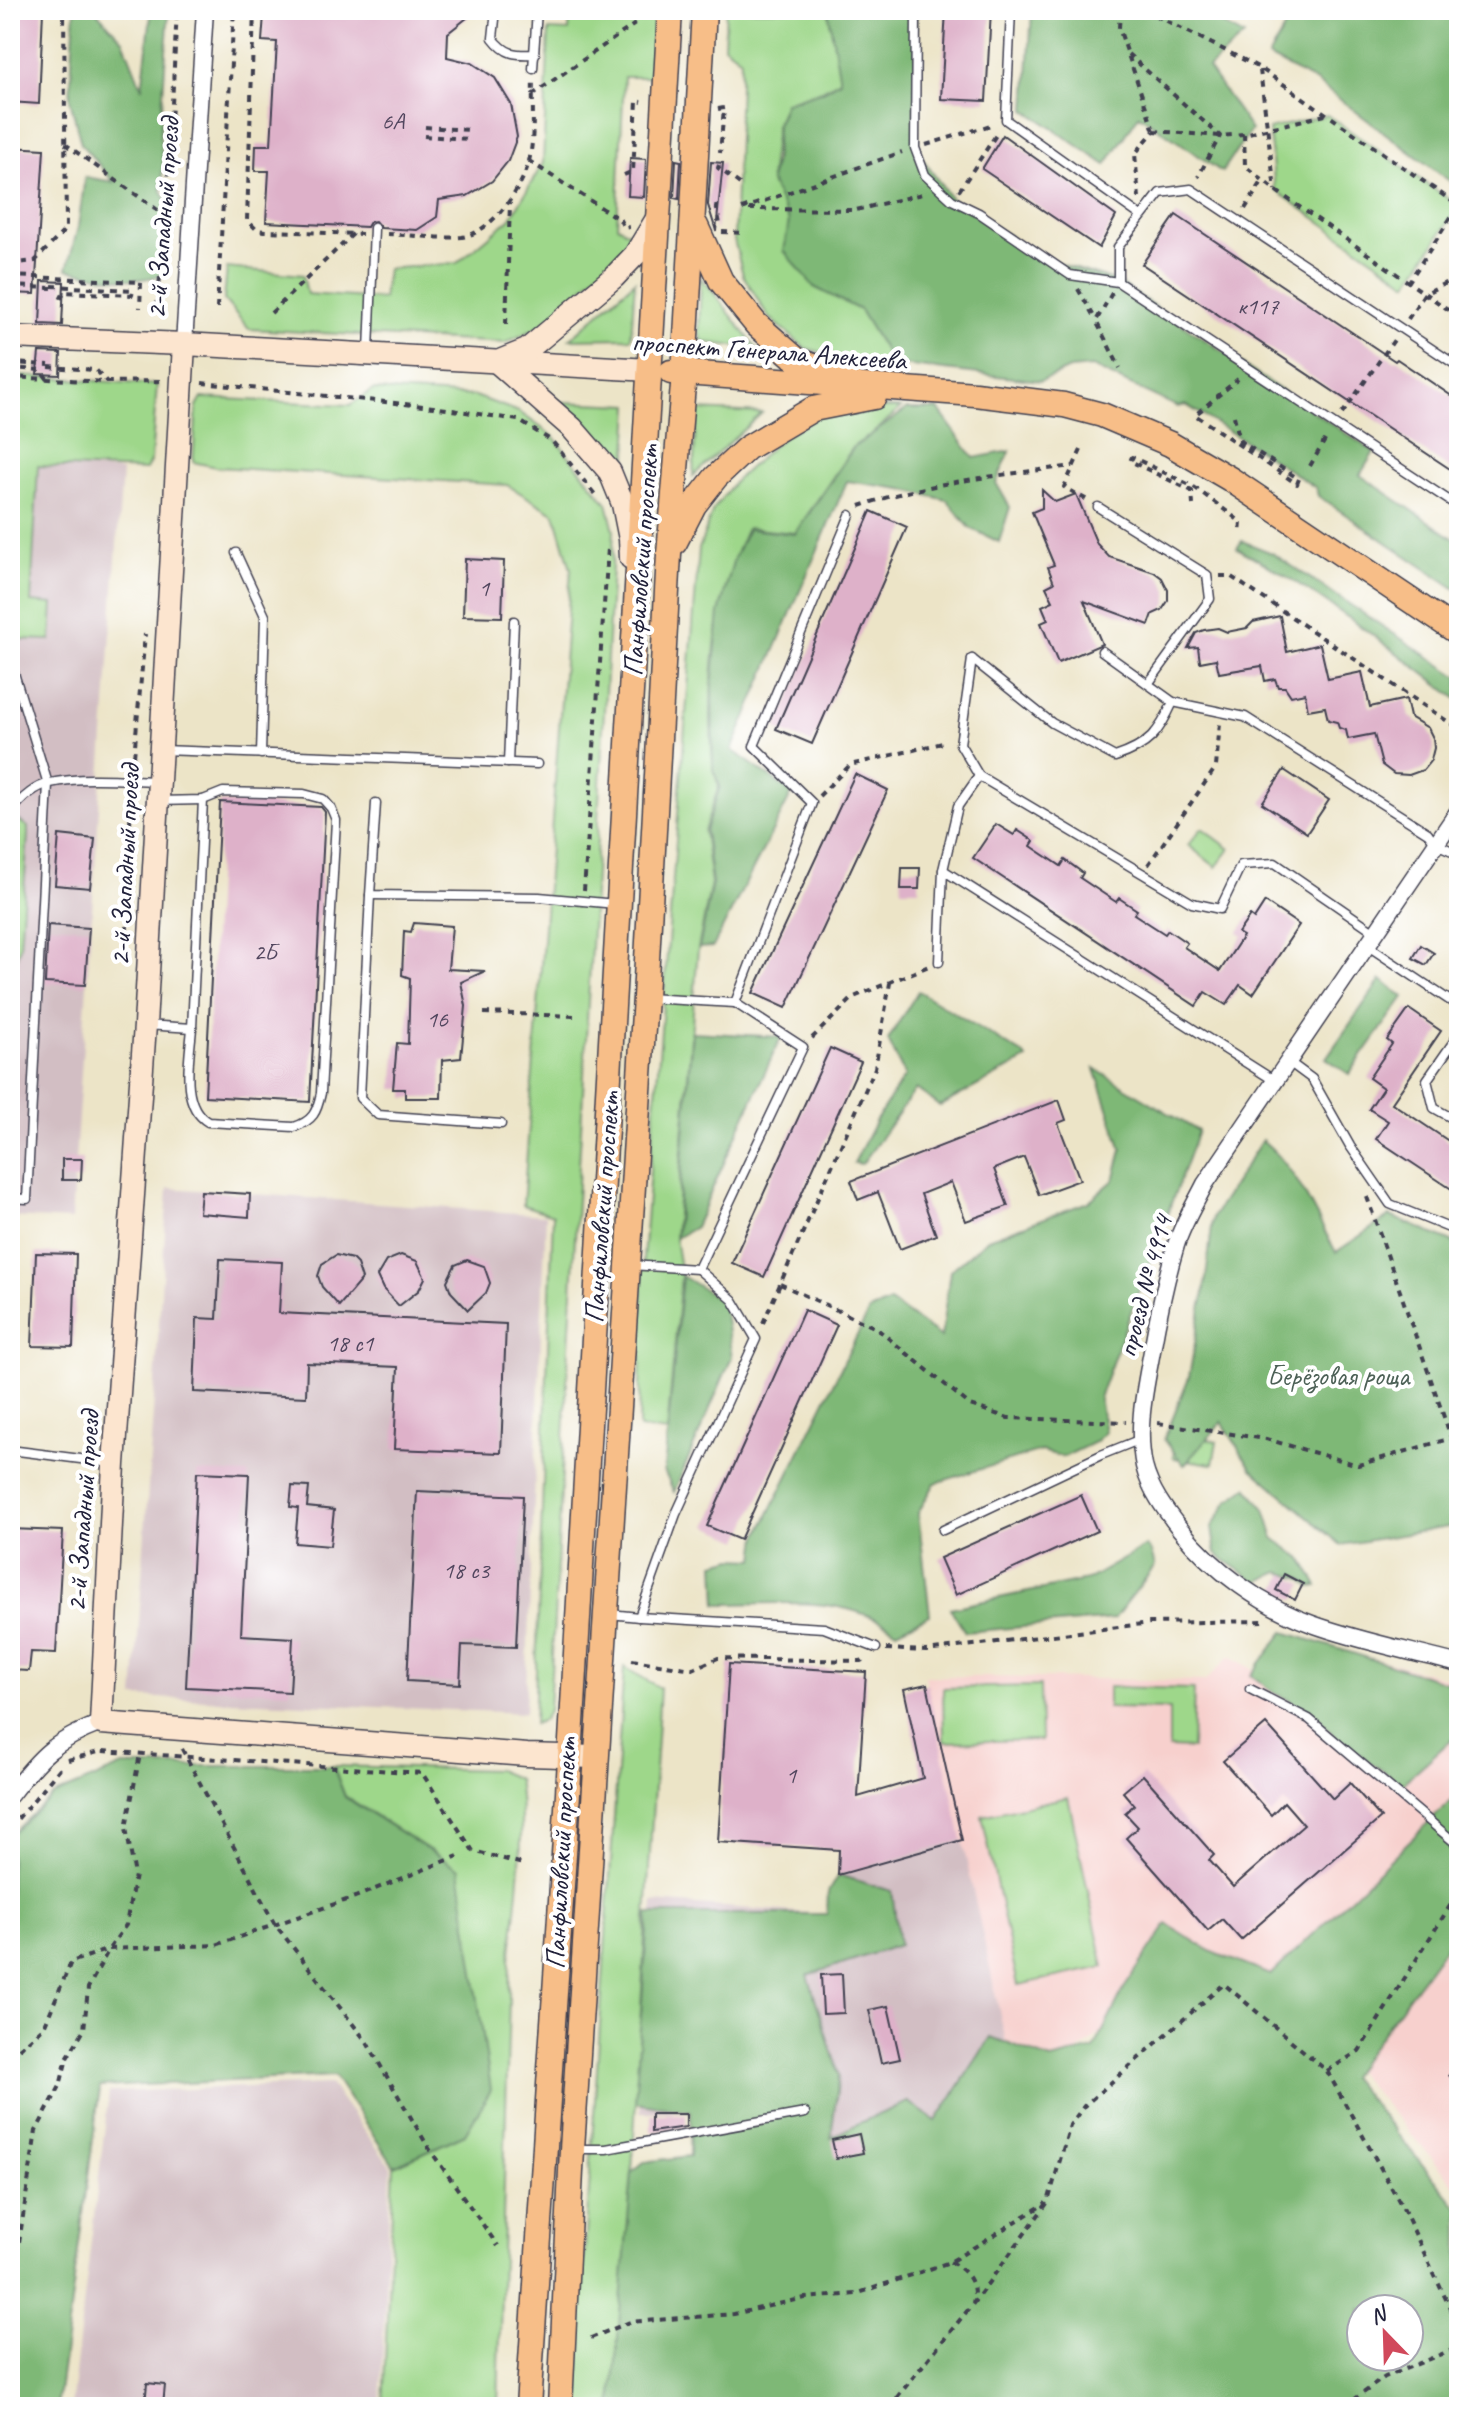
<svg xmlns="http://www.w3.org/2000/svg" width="1469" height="2417" viewBox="0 0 1469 2417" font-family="Caveat,sans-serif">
<rect width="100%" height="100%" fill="#fff"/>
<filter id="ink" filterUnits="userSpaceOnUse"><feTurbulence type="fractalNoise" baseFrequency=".0125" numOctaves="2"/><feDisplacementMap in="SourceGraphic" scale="16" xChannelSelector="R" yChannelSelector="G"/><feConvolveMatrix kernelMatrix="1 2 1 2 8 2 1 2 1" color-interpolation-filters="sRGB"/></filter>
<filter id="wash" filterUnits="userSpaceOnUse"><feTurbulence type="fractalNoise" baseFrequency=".006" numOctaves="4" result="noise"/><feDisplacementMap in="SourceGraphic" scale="32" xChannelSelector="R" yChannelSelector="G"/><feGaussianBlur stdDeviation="1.8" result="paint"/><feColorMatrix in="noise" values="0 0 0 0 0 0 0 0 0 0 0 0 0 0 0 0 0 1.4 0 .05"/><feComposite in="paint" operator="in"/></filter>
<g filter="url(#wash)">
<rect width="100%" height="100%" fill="#ece4c7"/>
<g fill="#f7d0cd">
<polygon points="1285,1635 1459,1681 1459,1846 1344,2045 1201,1951 1018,2101 925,1676 1206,1681 1230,1656 1258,1672"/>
<polygon points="1459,1928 1459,2190 1355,2070"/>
</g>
<g fill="#d2bec3">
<polygon points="10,464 122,471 71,1220 10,1217"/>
<polygon points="168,1188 546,1215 525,1713 134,1697"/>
<polygon points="962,1840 1040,2199 630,2297 644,2162 690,2156 691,2112 640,2112 653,1902 827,1914 828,1892 838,1875"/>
<polygon points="330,2084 391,2167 380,2407 71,2407 109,2092"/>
</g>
<g fill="#9ed78a" stroke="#607c62" stroke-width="2">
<polygon points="570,10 654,10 651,77 624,77 617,226 638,237 539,327 505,343 249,329 224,300 227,268 303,275 307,294 383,299 387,269 457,263 511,218 543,163 549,30 569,31"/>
<polygon points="726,10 829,10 840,80 822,90 785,102 776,125 770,181 789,221 814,287 860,310 893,364 864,363 805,348 768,316 743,275 734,240 741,59 724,46"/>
<polygon points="1327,115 1459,206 1408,283 1275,190 1269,129"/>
<polygon points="701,278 709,287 757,349 703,342 699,332"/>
<polygon points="635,281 631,338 570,339"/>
<polygon points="10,375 157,385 151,460 146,470 38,466 31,602 53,604 51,640 14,639 10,617"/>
<polygon points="373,390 475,396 519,412 553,436 607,503 614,530 549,1710 543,1720 534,1724 553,1215 523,1205 571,569 555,514 507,485 216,467 193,462 197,407 202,398 350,405"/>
<polygon points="561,402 630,405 626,471"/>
<path d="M833 408H901L872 434 854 446 795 533 747 528C718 590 710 658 711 726 712 747 711 766 719 786L704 831 711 883 698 949 675 1238 681 1275 667 1432 639 1428 643 1259 699 549 713 510 736 480 786 434Z"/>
<polygon points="697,410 762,413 693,476"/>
<polygon points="16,819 28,827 28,835 20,947 10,976 10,845"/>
<polygon points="1202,828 1230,849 1216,867 1188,845"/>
<polygon points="1176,1435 1217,1441 1213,1464 1173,1458"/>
<path d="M624 1667 660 1688C650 1849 640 2011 632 2172 628 2250 619 2329 612 2407H577L582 2294Z"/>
<polygon points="1040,1686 1041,1740 944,1742 943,1688"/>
<polygon points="1108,1687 1194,1689 1192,1749 1169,1748 1169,1709 1108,1708"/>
<path d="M333 1766 497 1770 518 1779C526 1831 517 1907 510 1960L498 2407H383L394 2166 465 2134 459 1869 345 1796Z"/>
<polygon points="1068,1797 1104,1967 1018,1985 982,1816"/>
</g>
<g fill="#7eb876" stroke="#506d58" stroke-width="2" fill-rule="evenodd">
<path d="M75 10H95L123 40 142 88 151 15 144 10H169L160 136 163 165 161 189 171 208 173 230 161 275C132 285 97 276 67 269L78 227 85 177 114 182 81 144 70 99Z"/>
<polygon points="828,10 916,10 915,148 952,200 1047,260 1118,282 1374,452 1360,475 1459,542 1459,591 1318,496 1316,488 1256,448 1186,405 1178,407 1092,367 1070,369 1041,381 893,364 860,310 814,287 784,251 789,221 770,180 775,160 777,125 785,103 823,91 840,81"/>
<polygon points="1032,10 1196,10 1244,36 1208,68 1251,130 1222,172 1139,115 1106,165 1026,110"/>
<polygon points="1295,10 1459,10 1459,188 1315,81 1268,57"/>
<polygon points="907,409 938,409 974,458 1010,451 996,483 1010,507 999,542 970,528 947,500 902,489 847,481 732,750 792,793 713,947 699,948 712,883 705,831 720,786 713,770 712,687 719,613 734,558 748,529 795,534 854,447"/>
<path d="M1242 541 1272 553 1459 677V700C1388 646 1316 590 1237 548Z"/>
<polygon points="1381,980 1404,997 1349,1074 1326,1058"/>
<polygon points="918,991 1024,1055 1027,1059 940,1106 916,1089 862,1164 854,1163 876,1120 905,1076 888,1040"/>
<polygon points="692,1032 781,1037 695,1227 676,1238"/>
<path d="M1095 1069 1198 1131 1099 1398 1105 1432 1095 1442 1064 1457 1041 1451 935 1483 918 1513 930 1615 897 1631C846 1594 777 1604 717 1604L715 1563 734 1558 755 1559 758 1536 869 1311 890 1302 941 1337 950 1271 988 1239 1088 1202 1114 1180 1122 1150Z"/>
<path d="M1262 1140C1297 1168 1314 1214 1336 1252L1390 1216 1459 1245V1528L1454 1526 1341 1545 1251 1468 1222 1422 1184 1465 1164 1439 1189 1377 1205 1287 1213 1217Z"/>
<polygon points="682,1276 723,1301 732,1357 674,1492 664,1471"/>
<polygon points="1247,1487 1265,1509 1274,1538 1303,1560 1318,1586 1310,1587 1302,1579 1279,1572 1257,1582 1216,1554 1212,1527 1228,1501"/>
<polygon points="1146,1546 1151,1552 1155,1566 1114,1619 965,1632 950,1608 1087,1580"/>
<polygon points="1284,1632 1459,1686 1459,1733 1402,1784 1338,1740 1313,1712 1274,1693 1251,1675"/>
<polygon points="123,1766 333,1766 345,1797 459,1869 491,2090 465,2134 394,2166 334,2076 100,2087 57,2407 10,2407 10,1836 52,1796"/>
<path d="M1459 1793V1928L1350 2077 1459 2209V2407H612L632 2172 644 2162 690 2156 691 2111 635 2102 648 1914H827L828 1892 838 1875 892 1891 899 1945 808 1975 839 2075 831 2138 859 2123 908 2102 936 2121 991 2037 1051 2060 1094 2049 1125 1987 1167 1924 1210 1951 1271 1975ZM1361 2309H1409V2357H1361Z"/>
</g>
<g id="blocks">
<g fill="#deb1c9">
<polygon points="10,10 43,10 39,104 10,102"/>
<polygon points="280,10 477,10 448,33 447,57 472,63 495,78 511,104 517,137 508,161 492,181 467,196 439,200 437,217 417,230 381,228 375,221 370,222 367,227 266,222 269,171 255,171 256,145 271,145 277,42 262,41 264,15 280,15"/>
<polygon points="946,10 991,10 986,101 941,99"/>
<polygon points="1003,135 1116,216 1099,248 982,169"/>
<polygon points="10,147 44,149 35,294 10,293"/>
<polygon points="630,158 646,159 644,197 628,196"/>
<polygon points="676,160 681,161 679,199 674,198"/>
<polygon points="711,162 723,163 716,231 708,205"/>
<polygon points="1176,215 1395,361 1397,359 1459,401 1459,475 1142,264"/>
<polygon points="42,281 64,282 62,325 40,324"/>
<polygon points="39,352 61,353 60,375 37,374"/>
<polygon points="1042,490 1055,502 1076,494 1097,544 1109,557 1154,572 1162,578 1168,590 1168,601 1162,610 1153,614 1149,625 1084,601 1102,644 1058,663 1041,623 1048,620 1042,606 1053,601 1046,587 1054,583 1048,567 1054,565 1032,512 1042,508"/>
<polygon points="871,511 907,527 812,744 776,729"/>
<polygon points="465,559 504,561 502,617 463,616"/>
<polygon points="1280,616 1287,652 1320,644 1328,679 1362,672 1370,707 1406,699 1410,717 1428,728 1433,738 1434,748 1431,760 1423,770 1409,775 1394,774 1382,765 1374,734 1348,739 1346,730 1339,728 1337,722 1328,720 1325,707 1308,710 1305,693 1291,696 1285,687 1278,687 1275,679 1265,681 1262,666 1219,673 1216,659 1200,662 1198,647 1188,648 1196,633 1204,630 1218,628 1227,632 1247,628 1253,622"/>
<polygon points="1284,770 1329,800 1307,833 1262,803"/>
<polygon points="855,774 888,790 786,1008 753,993"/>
<polygon points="220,802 321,807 325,812 310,1102 205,1096"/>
<polygon points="996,824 1014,835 1017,830 1034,841 1031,846 1061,866 1065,860 1083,873 1080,878 1116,902 1119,898 1137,910 1134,914 1165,934 1168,930 1187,943 1184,947 1220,971 1243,936 1238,933 1250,916 1254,919 1265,902 1299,925 1253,994 1240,985 1226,1005 1205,992 1196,1006 973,858"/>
<polygon points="59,835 95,839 90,888 55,885"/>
<polygon points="902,868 920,868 919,889 901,889"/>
<polygon points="414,923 452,926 448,969 485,971 461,982 466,1006 461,1058 442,1060 441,1098 405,1098 405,1089 393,1089 397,1043 408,1044 410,978 402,975 404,931 411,932"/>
<polygon points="48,925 89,928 85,985 45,983"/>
<polygon points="1421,945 1434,953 1426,965 1413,958"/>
<polygon points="1409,1009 1441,1031 1392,1103 1459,1148 1459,1194 1376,1139 1388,1121 1369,1109 1383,1088 1369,1078 1392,1044 1387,1040"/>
<polygon points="830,1048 861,1062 764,1277 732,1263"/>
<polygon points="1059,1100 1066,1120 1058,1123 1080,1180 1039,1195 1024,1157 994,1169 1008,1206 966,1221 951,1182 921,1194 936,1235 900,1249 878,1192 858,1200 851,1181"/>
<polygon points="62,1159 82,1159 81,1180 62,1180"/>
<polygon points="201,1191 250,1194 249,1217 199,1213"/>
<polygon points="36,1253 76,1254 73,1347 32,1346"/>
<polygon points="336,1255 352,1259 357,1264 362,1279 339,1306 322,1287 318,1276 322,1264"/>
<polygon points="401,1255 417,1261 425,1278 419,1290 399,1306 383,1289 377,1276 386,1261"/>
<polygon points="220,1259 282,1262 279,1313 506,1324 501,1453 394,1449 398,1367 307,1363 306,1397 194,1392 197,1318 217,1319"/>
<polygon points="467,1260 484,1266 490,1283 486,1293 468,1310 451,1292 447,1281 455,1265"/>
<polygon points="804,1310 837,1325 740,1540 707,1526"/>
<polygon points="197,1472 249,1474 241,1635 293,1638 290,1692 186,1687"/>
<polygon points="292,1486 309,1487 307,1507 334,1510 330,1546 295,1543 298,1508 290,1507"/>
<polygon points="417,1491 523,1496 516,1647 462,1645 460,1684 407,1681"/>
<polygon points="1081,1495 1097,1531 956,1595 940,1558"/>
<polygon points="10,1529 63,1531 56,1653 31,1652 29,1671 10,1670"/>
<polygon points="1284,1574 1303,1584 1295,1600 1276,1590"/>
<polygon points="729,1664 866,1672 858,1797 923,1778 904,1689 927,1684 962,1840 838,1875 839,1850 718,1842"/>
<polygon points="1266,1724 1333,1799 1350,1783 1381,1818 1241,1940 1222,1919 1208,1931 1126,1838 1138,1827 1125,1813 1134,1805 1123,1792 1143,1775 1214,1855 1209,1860 1233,1887 1304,1825 1284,1802 1271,1815 1223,1761"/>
<polygon points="842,1974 844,2013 823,2014 821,1975"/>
<polygon points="888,2006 900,2059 881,2063 869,2010"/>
<polygon points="651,2114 686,2114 686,2127 651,2132"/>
<polygon points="859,2134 863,2153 836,2158 832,2140"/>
<polygon points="147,2383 165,2385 163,2406 145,2405"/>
</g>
</g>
</g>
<g filter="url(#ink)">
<use href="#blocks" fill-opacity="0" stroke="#403f50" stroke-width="2"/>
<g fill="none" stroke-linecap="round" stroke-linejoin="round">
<g stroke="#403f50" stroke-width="11">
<g id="lane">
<path d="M496 10 493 38C506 55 515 55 535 54"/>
<polyline points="916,10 915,148 925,175 952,200 979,213 1070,275 1118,282"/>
<polyline points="1011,10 1006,120 1141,216"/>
<polyline points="533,69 537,10"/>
<polyline points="369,351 374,228"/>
<polyline points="1459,367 1191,189 1160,193 1118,247 1118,282 1459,507"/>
<polyline points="1098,507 1207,575 1210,599 1148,684"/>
<polyline points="236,553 265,616 261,754"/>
<polyline points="1102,651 1173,702 1245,717 1428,833 1436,844 1459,854"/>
<polyline points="972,659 960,744 979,776 1192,903 1220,909 1241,865 1275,863 1375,932"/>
<path d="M972 659 1052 723 1115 757C1149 746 1159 733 1173 702"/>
<polyline points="10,660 48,784 27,1199 10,1198"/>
<polyline points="162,750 537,764"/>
<polyline points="508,763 514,621"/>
<polyline points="376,803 370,895 539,897 616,904"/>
<path d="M10 813C20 800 33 787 50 783 83 776 125 780 158 781"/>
<polyline points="943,870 1275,1081"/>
<polyline points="370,895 360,1098 378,1115 501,1124"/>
<polyline points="1368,946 1455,1004 1459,1014"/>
<polyline points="939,962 943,870 958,806 979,776"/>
<polyline points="646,998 735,1003 812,803 754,746 850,515"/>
<path d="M146 1025 192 1028C190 1056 179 1105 208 1122L294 1127C313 1121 317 1112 321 1093L336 820 331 808 323 799 304 794 223 792 203 800 158 801"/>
<polyline points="192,1028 203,800"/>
<polyline points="1459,1034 1427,1080 1434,1108 1459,1122"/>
<polyline points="1289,1062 1312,1079 1350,1146 1390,1204 1459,1232"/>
<polyline points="629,1265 698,1269 803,1047 735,1003"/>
<polyline points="10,1450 112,1463"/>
<polyline points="943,1530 1101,1455 1141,1439"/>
<polyline points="610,1614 639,1617 676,1514 756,1339 733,1300 698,1269"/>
<polyline points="639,1617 824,1628 876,1648"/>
<polyline points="1250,1689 1309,1719 1459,1846"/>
<polyline points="576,2149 606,2149 805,2113"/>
</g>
</g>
<g stroke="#403f50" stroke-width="19">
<g id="street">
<polyline points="184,344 205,10"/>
<path d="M1459 810 1205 1184C1195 1204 1183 1223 1176 1245 1166 1279 1158 1316 1152 1351 1145 1389 1136 1428 1144 1466 1150 1490 1165 1510 1180 1529 1213 1570 1262 1606 1312 1624 1359 1641 1411 1651 1459 1664"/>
<path d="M10 1795C40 1756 54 1741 101 1723"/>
</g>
</g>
<g stroke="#403f50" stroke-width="25">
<g id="secondary">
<polyline points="10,337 184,344 650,370"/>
<polyline points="184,344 145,1025 114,1464 101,1723 527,1755 596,1757"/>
<polyline points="502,360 527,350 614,277 635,255 658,217"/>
<polyline points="497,362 572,428 610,472 623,504 630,539 631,558"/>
</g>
</g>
<g stroke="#403f50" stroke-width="27">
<g id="primary">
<polyline points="696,226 721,281 756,324 797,360 843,377"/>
<polyline points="671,372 975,394 1064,405 1102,415 1170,444 1230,479 1459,633"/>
<polyline points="675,542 694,505 716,477 747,448 813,409 874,397"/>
<polyline points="528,2407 568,1793 670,10"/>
<polyline points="560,2407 572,2149 645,997 669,554 684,373 704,10"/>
</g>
</g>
<g stroke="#403f50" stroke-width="4" stroke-dasharray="6 6" stroke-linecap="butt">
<polyline points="254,10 247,220 257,230 265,231 362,234"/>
<polyline points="1120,10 1119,28 1154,131"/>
<polyline points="1145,10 1260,68 1459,206"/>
<polyline points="1128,54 1220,136 1198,177"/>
<polyline points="1260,70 1275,190"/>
<polyline points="532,95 635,24"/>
<polyline points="718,109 724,108 720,153"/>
<polyline points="425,127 469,130"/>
<polyline points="1154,131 1220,136 1244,134 1325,115"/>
<polyline points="1244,134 1245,166 1275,190 1459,317"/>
<polyline points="424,136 468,139"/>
<polyline points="65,144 166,216"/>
<polyline points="926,145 994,124"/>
<polyline points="529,161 620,220 624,228 629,227"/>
<polyline points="719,165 718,168 740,184"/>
<polyline points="624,175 633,171 637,101 642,102"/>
<polyline points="959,191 998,132"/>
<polyline points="1139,198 1135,154 1154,131"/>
<polyline points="716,205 720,224"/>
<polyline points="742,209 902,152"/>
<polyline points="749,209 856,210 926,193"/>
<polyline points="1245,209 1263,180"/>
<polyline points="722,232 744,233"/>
<path d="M387 234C411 235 438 239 462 237 491 233 523 188 529 161 535 138 532 104 533 79"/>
<polyline points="10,264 35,261 66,229 64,10"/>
<polyline points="10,276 141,282 140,308"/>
<polyline points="1408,283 1459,205"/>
<polyline points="10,286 52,288"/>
<polyline points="52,286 133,290 132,295 64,292 58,304"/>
<polyline points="1078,289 1096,320"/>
<polyline points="1112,293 1096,321 1120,368"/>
<polyline points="157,307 166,216 177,10"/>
<polyline points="217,308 234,10"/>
<polyline points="271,313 353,234"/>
<polyline points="1408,319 1424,294 1459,276"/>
<polyline points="506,324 510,203"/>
<polyline points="10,363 49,365"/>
<polyline points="49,367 96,370 107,382"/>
<polyline points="10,368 41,370 48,380"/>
<polyline points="10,377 107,382 161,381"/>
<polyline points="202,383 433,407 518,420 552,441 597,497"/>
<polyline points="1342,414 1394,340"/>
<polyline points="1234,416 1240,441 1299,479 1297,484 1195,415 1238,379"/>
<polyline points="1081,450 1064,487 1089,501"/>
<polyline points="1310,466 1328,435"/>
<polyline points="1193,505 1192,491 1130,461 1132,457 1194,487 1241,522 1240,535"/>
<path d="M860 506C927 482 1002 475 1073 466"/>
<polyline points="1220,576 1230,576 1459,729"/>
<polyline points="133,768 145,634"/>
<polyline points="819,796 850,765 947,742"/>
<polyline points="1148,865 1216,767 1220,723"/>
<polyline points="584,891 608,548"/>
<polyline points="126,956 131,793"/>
<polyline points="484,1013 576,1016"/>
<polyline points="812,1038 854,997 929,966"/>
<polyline points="1367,1197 1459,1460"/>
<polyline points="780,1284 876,1328 970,1405 1008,1418 1126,1422"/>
<polyline points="763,1323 875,1068 890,983"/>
<polyline points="1158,1423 1266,1439 1358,1465 1459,1436"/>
<polyline points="886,1649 926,1651 1150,1623 1264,1621"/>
<polyline points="632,1660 693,1669 718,1658 861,1661 865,1658"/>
<polyline points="182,1749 274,1923 366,2041 430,2150 498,2246"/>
<polyline points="68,1760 102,1751 422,1773 473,1851 523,1864"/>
<polyline points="10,1828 62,1766"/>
<polyline points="10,2057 44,2027 71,1962 109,1949 216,1945 355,1897 458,1856"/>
<polyline points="1459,2067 1450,2075 1459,2085"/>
<polyline points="1327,2071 1359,2051 1453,1901"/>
<path d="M950 2262C968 2271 977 2283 973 2303"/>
<polyline points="10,2301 36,2131 60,2086 67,2058 84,2030 88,1988 109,1949 126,1925 135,1875 126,1828 140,1754"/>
<polyline points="591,2338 630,2322 734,2314 805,2298 856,2294 950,2262 1046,2203"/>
<polyline points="889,2407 972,2305 1048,2202 1070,2125 1084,2106 1224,1984 1327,2071 1404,2210 1459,2327"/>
<polyline points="1344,2407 1385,2377 1459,2347"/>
</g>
<use href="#lane" stroke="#fff" stroke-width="8"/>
<use href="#street" stroke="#fff" stroke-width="16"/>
<use href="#secondary" stroke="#fce5cf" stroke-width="22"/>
<use href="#primary" stroke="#f7be88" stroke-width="24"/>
</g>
</g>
<g text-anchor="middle" stroke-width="8" stroke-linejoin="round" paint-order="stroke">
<g font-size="24" fill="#51465e">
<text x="393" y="129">6А</text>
<text x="1258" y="314">к117</text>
<text x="484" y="596">1</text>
<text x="265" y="960">2Б</text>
<text x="437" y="1027">16</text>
<text x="350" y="1351">18 с1</text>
<text x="466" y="1578">18 с3</text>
<text x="791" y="1783">1</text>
</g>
<g font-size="28" fill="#22223b" stroke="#fff">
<text transform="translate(162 218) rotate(-86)" y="10">2-й Западный проезд</text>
<text transform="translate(769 350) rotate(4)" y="10">проспект Генерала Алексеева</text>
<text transform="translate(640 560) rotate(-86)" y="10">Панфиловский проспект</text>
<text transform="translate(124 865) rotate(-87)" y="10">2-й Западный проезд</text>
<text transform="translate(601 1207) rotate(-86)" y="10">Панфиловский проспект</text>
<text transform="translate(1144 1286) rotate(-75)" y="10">проезд № 4914</text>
<text transform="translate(82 1511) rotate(-86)" y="10">2-й Западный проезд</text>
<text transform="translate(560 1853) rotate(-87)" y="10">Панфиловский проспект</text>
</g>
<g font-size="28" fill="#4d6157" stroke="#fff">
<text x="1338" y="1385">Берёзовая роща</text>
</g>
</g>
<rect width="1469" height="2417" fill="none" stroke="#fff" stroke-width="40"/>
<g transform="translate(1385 2333) rotate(337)"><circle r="38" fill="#ffffff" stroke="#a7a7b1" stroke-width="2"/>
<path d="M0-6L14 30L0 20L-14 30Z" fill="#d1495b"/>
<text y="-12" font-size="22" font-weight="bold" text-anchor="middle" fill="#22223b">N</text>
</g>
</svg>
